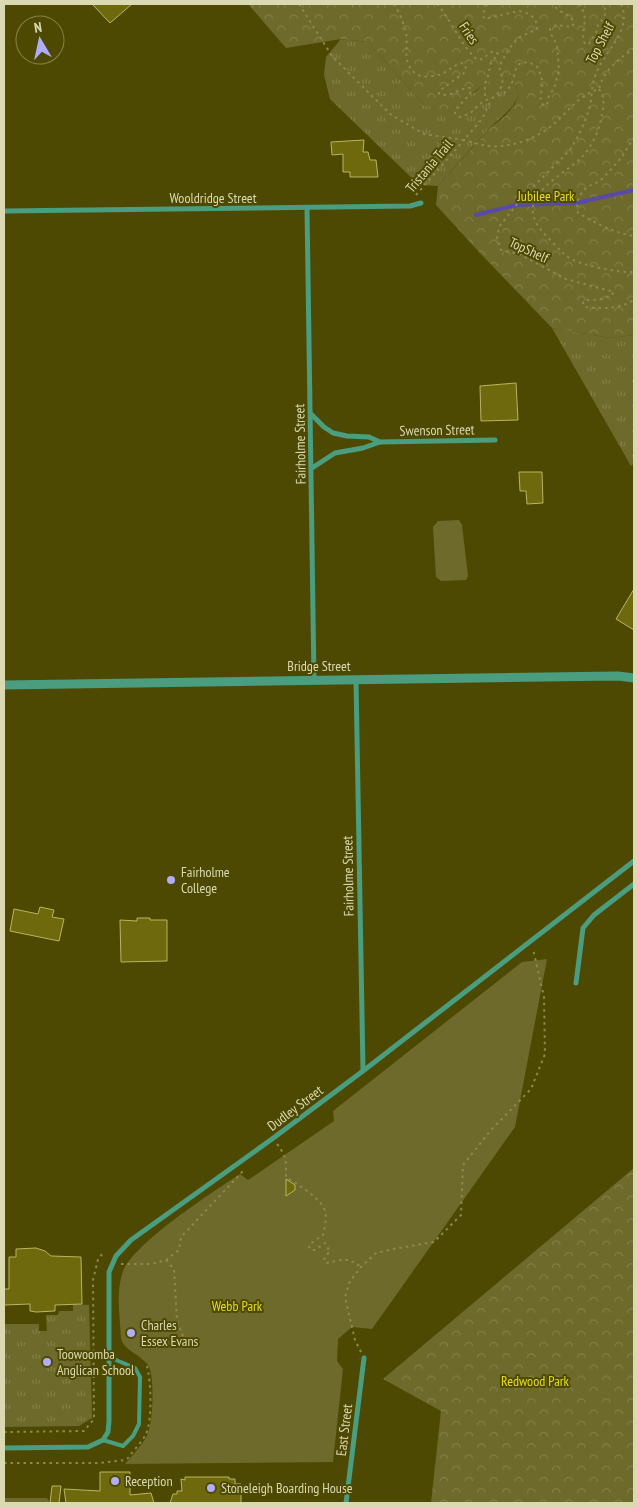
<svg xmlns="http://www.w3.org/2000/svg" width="638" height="1507" viewBox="0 0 638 1507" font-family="'PT Sans Narrow',sans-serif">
<defs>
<pattern id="grass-tufts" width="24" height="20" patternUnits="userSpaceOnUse" patternTransform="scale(1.25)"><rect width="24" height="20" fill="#6e6a2b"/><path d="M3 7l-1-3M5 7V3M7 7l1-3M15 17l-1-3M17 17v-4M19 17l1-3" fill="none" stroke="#827f47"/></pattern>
<pattern id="forest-crowns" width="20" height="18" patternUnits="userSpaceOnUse" patternTransform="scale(1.25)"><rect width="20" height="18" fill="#6e6a2b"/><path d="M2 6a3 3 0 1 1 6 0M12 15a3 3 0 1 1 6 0" fill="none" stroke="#827f47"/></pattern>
</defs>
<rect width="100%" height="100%" fill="#4d4902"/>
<g fill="url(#grass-tufts)">
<path d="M341 39 368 42 424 105 474 93 485 83 498 78 509 79 516 86 519 95C512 111 499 118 488 130 471 148 455 167 438 186L419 185 330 99 324 75 326 57Z"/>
<polygon points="552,328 610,338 634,335 634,463 631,466"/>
<polygon points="73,1304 89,1305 92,1418 79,1426 4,1427 4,1324 39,1324 39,1331 47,1331 46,1315 58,1315 59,1311 73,1311"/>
<polygon points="4,1498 47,1498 50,1503 4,1503"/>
</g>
<g fill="url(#forest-crowns)">
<path d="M248 4H634V335L610 338 552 328 479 252 436 205 438 186 490 128 505 116 515 104 519 95 516 86 509 79C483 76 470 97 453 114L424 105 368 42 341 39 286 48Z"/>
<polygon points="634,1168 634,1503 431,1503 441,1411 383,1379"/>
</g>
<g fill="#6e6a2b">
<polygon points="459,520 462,525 468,576 466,580 441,581 436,577 433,527 438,521"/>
<path d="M547 959 515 1127 372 1329 352 1327 338 1339 337 1361 343 1369 333 1462 125 1464C132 1455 144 1444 148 1433 153 1421 155 1375 148 1365 140 1354 126 1352 121 1339 120 1318 116 1294 122 1274 130 1245 213 1192 240 1174L248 1180 334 1121 333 1111 522 962Z"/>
</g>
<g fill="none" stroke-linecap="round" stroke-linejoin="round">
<polyline stroke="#5849aa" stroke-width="4" points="476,215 516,205 577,203 634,190"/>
</g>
<g fill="#6e690c" stroke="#b8b563">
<polygon points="92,4 132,4 110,23"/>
<polygon points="364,140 363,152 368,152 370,160 376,160 378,177 350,177 350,172 343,172 343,154 332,155 331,142"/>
<polygon points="516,383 518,420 481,421 480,386"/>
<polygon points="519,472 542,472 543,503 527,504 526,491 520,491"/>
<polygon points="634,589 634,630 616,619"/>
<polygon points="40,907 54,910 52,917 64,919 59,941 10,931 14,909 38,914"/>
<polygon points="137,918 150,918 150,920 167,920 167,961 121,962 120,920 137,921"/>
<polygon points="286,1179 295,1185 295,1190 286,1196"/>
<polygon points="36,1248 45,1251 51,1256 81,1257 82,1304 55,1305 55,1311 36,1312 30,1311 30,1304 4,1305 4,1289 9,1289 9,1257 16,1257 16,1249"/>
<polygon points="100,1472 130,1472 130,1495 151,1493 154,1503 66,1503 64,1489 100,1491"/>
<polygon points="185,1477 229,1477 229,1479 235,1479 235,1484 241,1484 241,1503 170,1503 173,1494 177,1494 177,1491 182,1491 181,1479 185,1480"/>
<polygon points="52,1486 61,1486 59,1503 50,1503"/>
</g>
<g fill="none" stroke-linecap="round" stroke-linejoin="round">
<g stroke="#8c8950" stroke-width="2" stroke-dasharray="2.5 4" stroke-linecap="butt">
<polyline points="299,4 332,56 390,114 424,134 464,140 482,119 491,100"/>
<path d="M394 4C399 12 404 23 406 33 409 48 401 61 415 73 420 77 427 77 433 76 445 75 451 66 462 63L466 66 464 73 439 91V94C454 98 460 86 471 88L470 94 455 110V113L459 117C476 113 472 109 484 101 486 100 500 95 503 94 506 91 509 88 511 85 517 72 513 56 536 65 539 70 541 75 542 81 543 89 538 99 543 105H547L549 95 554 89 559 70 557 45 551 34 550 29 556 25 572 27 574 23C571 13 558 14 554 4"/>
<path d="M437 4C450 18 464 51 478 60 486 59 488 52 495 51L498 54 491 63 487 80 485 83V100"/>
<path d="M487 4 483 14 484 19 519 11C529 12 538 19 537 29L518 38 509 49 499 66C503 81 505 82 496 96"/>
<path d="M579 4C591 19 579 32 585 44H589L596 33 598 25 604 17 606 12 604 4"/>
<path d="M621 4C633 30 604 51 596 74 592 83 592 91 591 100 588 118 579 135 570 150L521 199 499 227 497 238 501 250 519 254 566 279 614 292C608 300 595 300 585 300L583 303 585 307C602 309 619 309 634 300"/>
<path d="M599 89C605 97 604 105 602 114 600 129 592 147 581 158 568 171 536 187 533 206 531 223 544 233 554 244 560 250 564 255 571 259 585 266 619 273 634 272"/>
<path d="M634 137 622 157 605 176 600 181 587 187 580 195 577 203 578 213C596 223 614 233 634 236"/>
<path d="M416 195 464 140C471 142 477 144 483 145 507 150 538 139 556 122 570 109 580 95 599 89 604 69 619 60 634 48"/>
<path d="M277 1144C287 1157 286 1161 286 1177 297 1184 321 1198 325 1211 327 1218 325 1227 323 1235L310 1244 309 1247 311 1250H315L325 1243 330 1252 325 1256 324 1260 326 1263C343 1260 346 1256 361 1267"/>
<polyline points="166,1260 174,1269 177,1321 188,1349"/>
<polyline points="121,1264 151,1264 166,1260 179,1250 181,1237 243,1171"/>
<polyline points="361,1352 355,1340 345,1297 350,1281 361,1267 376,1253 393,1249 434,1242 461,1215 463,1165 491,1130 531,1089 545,1054 544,997 533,949"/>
<polyline points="4,1432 84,1431 94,1419 93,1280 98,1259 104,1252"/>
<path d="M4 1463H99L125 1460 128 1458C133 1451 140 1444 145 1436 153 1422 151 1381 147 1366"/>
</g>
<polyline stroke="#4a9d7e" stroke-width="4" points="103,1440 123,1446 133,1436 139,1424 140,1377 135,1368 109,1357"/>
<g stroke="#4a9d7e" stroke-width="5">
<polyline points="307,208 314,680"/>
<polyline points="4,211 410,206 421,203"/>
<polyline points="311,414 324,427 333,433 347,436 369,437 380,442"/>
<polyline points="312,468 335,453 363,448 380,442 495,440"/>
<polyline points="356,680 363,1071"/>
<polyline points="576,983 583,928 594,915 634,884"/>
<polyline points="4,1448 88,1447 103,1440 108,1432 109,1421 109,1272 116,1256 131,1240 272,1139 363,1071 634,861"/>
<polyline points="346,1503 364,1358"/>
</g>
<polyline stroke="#4a9d7e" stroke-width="9" points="4,685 618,676 634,678"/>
</g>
<g fill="#b2adf9" stroke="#4d4902" stroke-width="2">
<circle cx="171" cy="880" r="5"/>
<circle cx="131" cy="1333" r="5"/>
<circle cx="47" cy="1362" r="5"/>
<circle cx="115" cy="1481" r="5"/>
<circle cx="211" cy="1488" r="5"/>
</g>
<g text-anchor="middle" stroke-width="4" stroke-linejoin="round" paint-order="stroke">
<g font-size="14" fill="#dad9b1" stroke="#4d4902">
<text transform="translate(469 33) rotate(56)" y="5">Fries</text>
<text transform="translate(600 43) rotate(-62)" y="5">Top Shelf</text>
<text transform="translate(429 166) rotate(-50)" y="5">Tristania Trail</text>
<text x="213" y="203">Wooldridge Street</text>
<text transform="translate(529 250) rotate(25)" y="5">TopShelf</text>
<text transform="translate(437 430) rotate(-1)" y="5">Swenson Street</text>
<text transform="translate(300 444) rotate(-91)" y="5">Fairholme Street</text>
<text x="319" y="671">Bridge Street</text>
<text transform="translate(348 876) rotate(-91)" y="5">Fairholme Street</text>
<text transform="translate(295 1108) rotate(-37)" y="5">Dudley Street</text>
<text transform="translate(344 1430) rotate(-83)" y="5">East Street</text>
</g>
<g font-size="14" fill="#e6dd25" stroke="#4d4902">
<text x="546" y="201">Jubilee Park</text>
<text x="237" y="1311">Webb Park</text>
<text x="535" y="1386">Redwood Park</text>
</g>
<g font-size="14" fill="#dad9b1" stroke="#4d4902" text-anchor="start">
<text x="181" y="877">Fairholme<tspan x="181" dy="16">College</tspan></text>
<text x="141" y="1330">Charles<tspan x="141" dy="16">Essex Evans</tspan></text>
<text x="57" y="1359">Toowoomba<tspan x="57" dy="16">Anglican School</tspan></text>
<text x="125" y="1486">Reception</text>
<text x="221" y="1493">Stoneleigh Boarding House</text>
</g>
</g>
<rect width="638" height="1507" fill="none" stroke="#dad9b1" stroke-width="10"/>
<g transform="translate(40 40) rotate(351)"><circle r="24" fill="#4d4902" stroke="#858348"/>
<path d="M0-4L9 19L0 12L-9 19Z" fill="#b2adf9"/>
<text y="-8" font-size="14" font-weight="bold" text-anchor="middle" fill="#dad9b1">N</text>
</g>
</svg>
